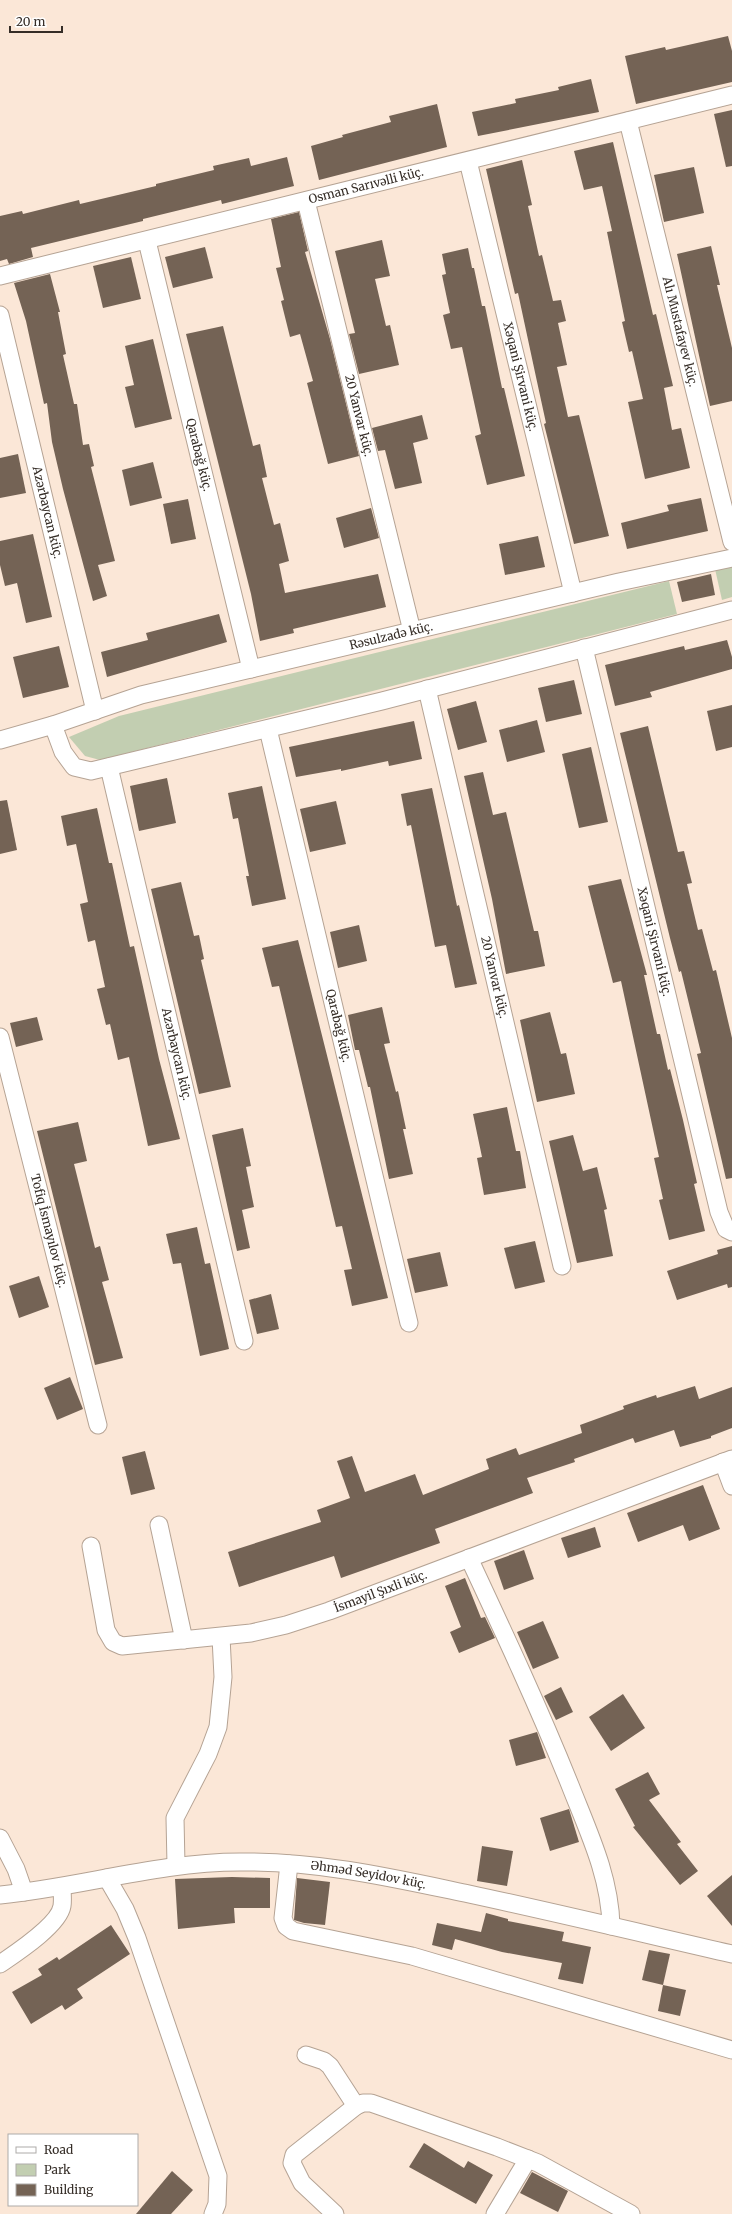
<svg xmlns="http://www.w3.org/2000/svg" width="732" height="2214" viewBox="0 0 732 2214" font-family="Merriweather,serif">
<rect width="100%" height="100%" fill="#fbe7d7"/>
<g fill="#c2ceb1">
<polygon points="732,566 732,597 722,600 715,569"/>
<polygon points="669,581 677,614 100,760 85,756 69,737 119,716"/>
</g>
<g fill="#746355">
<polygon points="728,36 732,51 732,82 636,104 625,56 665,47 666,50"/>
<polygon points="591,79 599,112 478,136 472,112 516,103 515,99 559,90 558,87"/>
<polygon points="437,104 447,147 319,180 311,146 343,137 342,135 391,122 389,116"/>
<polygon points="732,110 732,166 726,167 714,114"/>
<polygon points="613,142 653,315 656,314 673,386 664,388 672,430 681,428 690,468 645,479 628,402 643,399 632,351 629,352 622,322 625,321 607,232 612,231 602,186 584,190 574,151"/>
<polygon points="287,157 294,186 222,204 221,200 143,219 143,221 31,248 33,257 9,264 7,259 0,261 0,216 22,211 23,214 79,200 80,204 156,186 156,184 214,170 213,166 249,158 251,166"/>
<polygon points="522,160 532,205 528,206 539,256 542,255 553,301 561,300 566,321 558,323 567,365 557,367 568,417 579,415 609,536 574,544 544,424 546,423 536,377 518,293 515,294 486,169"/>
<polygon points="694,167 704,213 664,222 654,175"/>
<polygon points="299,212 308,251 305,252 330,339 359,456 328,464 307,383 313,381 300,334 290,337 281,301 284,300 276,268 281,267 271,219"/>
<polygon points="382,240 390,276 375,279 386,326 390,325 399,365 359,374 349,334 355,333 335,251"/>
<polygon points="711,246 720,285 717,285 732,348 732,401 710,406 677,254"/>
<polygon points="205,247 213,278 173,288 165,257"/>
<polygon points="468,248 472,268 474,268 482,306 485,306 502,388 504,388 525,476 487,485 475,436 481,434 462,347 451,349 443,315 450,313 442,275 446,274 442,254"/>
<polygon points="131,257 141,299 103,308 93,266"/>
<polygon points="50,274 60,312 58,312 66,354 63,355 74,404 77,404 83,445 89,444 94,466 91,467 115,561 98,565 107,596 93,601 63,489 52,442 47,403 44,404 26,321 14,283"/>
<polygon points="223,326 253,446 260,444 267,477 262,478 274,525 280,523 289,561 279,564 285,593 378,574 386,607 293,629 294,633 260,641 251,594 186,334"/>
<polygon points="153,339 172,419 135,428 125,387 134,385 125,346"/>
<polygon points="422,415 428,439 413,443 422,483 395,489 385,450 378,451 372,428"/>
<polygon points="18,454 26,493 0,498 0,458"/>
<polygon points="153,462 162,498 130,506 122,470"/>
<polygon points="701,498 708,531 627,549 621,523 669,511 667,505"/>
<polygon points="188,499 196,539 171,544 163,504"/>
<polygon points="371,508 379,538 344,548 336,518"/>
<polygon points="33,534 52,617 26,623 17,583 5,586 0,565 0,541"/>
<polygon points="538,536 545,567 505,575 499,544"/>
<polygon points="711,574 715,595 682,602 677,582"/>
<polygon points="219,614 227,642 107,677 101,652 148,640 146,633"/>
<polygon points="727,640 732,657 732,669 650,692 652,697 615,706 605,665 684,646 685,650"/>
<polygon points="59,646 69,687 23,698 13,657"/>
<polygon points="574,680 582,714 546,722 538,688"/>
<polygon points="476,701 487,742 458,750 447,709"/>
<polygon points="732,705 732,747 716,751 707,711"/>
<polygon points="537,720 545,752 507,762 499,730"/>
<polygon points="414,721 422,759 389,766 388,761 341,771 341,769 296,777 289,747"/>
<polygon points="648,726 678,852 684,851 692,883 687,884 698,930 702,929 713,971 716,970 732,1038 732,1178 726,1179 697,1054 701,1053 681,971 679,972 670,938 620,733"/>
<polygon points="591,747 608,822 579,828 562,754"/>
<polygon points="483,772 493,815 506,812 534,931 538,931 545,966 506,974 492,899 464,776"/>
<polygon points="167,778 176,823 139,831 130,786"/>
<polygon points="262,786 286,899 252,906 246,876 249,876 238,818 233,819 228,793"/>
<polygon points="432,788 457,906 459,905 477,984 455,988 446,945 435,947 411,825 407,826 401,794"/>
<polygon points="7,800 17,850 0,854 0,801"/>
<polygon points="336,801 346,844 310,852 300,809"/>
<polygon points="97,808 109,863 112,863 130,947 134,946 159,1059 180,1139 148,1146 129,1057 118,1060 110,1024 106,1025 97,989 105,987 95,940 88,942 80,904 88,902 76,844 67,846 61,816"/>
<polygon points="621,879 647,975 644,975 657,1034 660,1034 668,1070 670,1069 683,1120 697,1183 694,1184 705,1231 669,1240 659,1200 663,1199 654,1158 659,1157 621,981 613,983 588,886"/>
<polygon points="181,882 194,936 199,935 204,959 201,960 231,1087 199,1094 151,889"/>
<polygon points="359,925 367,961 338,968 330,932"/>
<polygon points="298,940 388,1298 352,1306 344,1270 352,1269 342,1226 336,1227 279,986 272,987 262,948"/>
<polygon points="382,1007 390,1043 384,1044 396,1092 398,1091 406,1129 403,1129 413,1174 389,1179 370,1087 368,1087 359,1050 355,1050 348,1015"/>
<polygon points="550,1012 561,1054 566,1053 575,1094 537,1102 520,1020"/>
<polygon points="37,1017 43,1040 16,1047 10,1023"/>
<polygon points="507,1107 516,1151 520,1151 526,1188 484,1195 477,1158 482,1157 473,1114"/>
<polygon points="78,1122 87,1161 74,1164 95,1248 100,1246 109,1280 102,1282 123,1358 95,1365 37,1131"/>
<polygon points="243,1128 251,1166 246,1167 254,1207 242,1210 250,1248 237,1251 212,1135"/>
<polygon points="573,1135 583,1171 597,1167 607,1209 604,1210 613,1256 577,1263 549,1141"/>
<polygon points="197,1227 205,1264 210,1263 229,1349 200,1356 181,1263 173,1264 166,1234"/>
<polygon points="535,1241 545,1282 515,1289 504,1248"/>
<polygon points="732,1246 732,1287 728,1288 727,1284 677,1300 667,1271 718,1254 717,1250"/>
<polygon points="440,1252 448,1286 415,1293 407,1259"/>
<polygon points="39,1276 49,1307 19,1318 9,1286"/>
<polygon points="271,1294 279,1329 257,1334 249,1300"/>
<polygon points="70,1377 83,1409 57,1420 44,1388"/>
<polygon points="695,1386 699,1399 732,1387 732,1428 711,1436 711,1438 680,1447 674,1430 635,1443 633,1438 574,1459 575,1462 527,1478 533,1493 435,1529 440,1543 341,1578 334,1556 239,1587 228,1552 321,1522 317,1510 350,1498 337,1461 352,1456 365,1492 415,1474 423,1495 489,1469 486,1459 516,1448 519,1455 582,1433 580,1425 624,1409 623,1406 656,1395 657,1398"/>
<polygon points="145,1451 155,1489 131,1495 122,1457"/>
<polygon points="703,1485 720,1529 689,1541 683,1525 638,1542 627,1513"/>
<polygon points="595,1527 601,1547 568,1558 561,1538"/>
<polygon points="524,1550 534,1579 504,1590 494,1561"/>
<polygon points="465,1578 481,1618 485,1617 495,1638 459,1653 450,1632 461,1627 445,1586"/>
<polygon points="543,1621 559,1658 533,1669 517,1632"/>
<polygon points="561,1687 573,1712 556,1720 544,1696"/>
<polygon points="623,1694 645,1728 611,1751 589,1717"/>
<polygon points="537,1732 546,1758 516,1766 509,1740"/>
<polygon points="648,1772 660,1794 649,1800 681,1842 677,1844 698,1871 680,1885 633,1827 635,1826 615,1789"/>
<polygon points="569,1809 579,1842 550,1851 540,1818"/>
<polygon points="482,1846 513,1851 507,1886 477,1881"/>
<polygon points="732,1875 732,1926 707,1896"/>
<polygon points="232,1877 270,1878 270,1908 234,1908 235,1923 178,1929 175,1879"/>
<polygon points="297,1878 330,1882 325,1925 304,1923 294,1920"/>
<polygon points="486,1913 508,1919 508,1921 564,1932 562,1941 591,1947 583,1984 558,1979 562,1963 502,1952 455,1939 452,1950 432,1945 437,1923 481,1932"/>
<polygon points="111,1925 130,1954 77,1989 83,1998 65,2010 62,2005 31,2024 12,1992 42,1975 38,1969 57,1957 59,1960"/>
<polygon points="649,1950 670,1954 663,1985 642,1980"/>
<polygon points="663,1985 686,1990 680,2016 658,2011"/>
<polygon points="424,2143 464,2168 468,2161 493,2175 476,2204 409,2167"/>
<polygon points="172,2171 193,2190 171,2214 136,2214"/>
<polygon points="532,2172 568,2191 558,2212 520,2193"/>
</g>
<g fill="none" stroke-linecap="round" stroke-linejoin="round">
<g stroke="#b5a394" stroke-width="19">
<g id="street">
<path id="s1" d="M628 121 732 542"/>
<path id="s2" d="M468 161 573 593"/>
<path id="s3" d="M306 201 412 631"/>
<path id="s4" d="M147 241 251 669"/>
<path id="s5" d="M0 276 732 95"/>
<path id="s6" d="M0 315 95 711"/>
<path id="s7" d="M584 648 719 1212 726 1229 732 1232"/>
<path id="s8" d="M427 689 562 1266"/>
<polyline points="53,725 63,752 74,767 91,771 382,701 732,610"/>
<path id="s9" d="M268 729 409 1323"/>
<path id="s10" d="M0 740 53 725 141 695 619 582 732 558"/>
<path id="s11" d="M109 767 244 1341"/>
<path id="s12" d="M0 1037 98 1425"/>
<polyline points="723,1462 732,1486"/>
<polyline points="159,1525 184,1640"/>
<path id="s13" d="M91 1546 106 1630 113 1642 122 1646 251 1633 286 1625 329 1611 732 1459"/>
<path d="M469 1558C504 1633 539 1708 570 1785 588 1831 610 1876 611 1926"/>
<polyline points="0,1838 16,1869 24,1892"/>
<polyline points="289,1864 283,1918 286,1926 293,1931 412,1956 732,2050"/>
<polyline points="176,1865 175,1818 208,1754 218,1727 223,1677 221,1637"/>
<polyline points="107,1878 125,1909 137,1938 218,2176 217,2204 213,2214"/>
<path id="s14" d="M0 1895C81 1887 159 1862 240 1862 320 1861 393 1878 469 1894 557 1913 645 1934 732 1954"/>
<path d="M0 1964C16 1953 59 1925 62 1906 63 1900 62 1893 62 1887"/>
<polyline points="306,2055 324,2061 330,2066 356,2106"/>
<polyline points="335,2214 302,2183 292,2163 294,2155 356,2106 363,2103 371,2103 497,2147 538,2163 631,2214"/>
<polyline points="495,2214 528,2159"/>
</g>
</g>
<use href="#street" stroke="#fff" stroke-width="17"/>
</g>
<g text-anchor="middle" stroke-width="4" stroke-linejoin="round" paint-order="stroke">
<g font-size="12" fill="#352d27" stroke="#fff">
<text dy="4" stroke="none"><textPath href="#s5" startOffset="377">Osman Sarıvəlli küç.</textPath></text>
<text dy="4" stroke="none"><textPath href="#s1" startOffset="217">Alı Mustafayev küç.</textPath></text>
<text dy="4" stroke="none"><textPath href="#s2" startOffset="222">Xəqani Şirvani küç.</textPath></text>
<text dy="4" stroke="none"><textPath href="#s3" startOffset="221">20 Yanvar küç.</textPath></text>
<text dy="4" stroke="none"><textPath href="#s4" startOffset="220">Qarabağ küç.</textPath></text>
<text dy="4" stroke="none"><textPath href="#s6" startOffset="203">Azərbaycan küç.</textPath></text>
<text dy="4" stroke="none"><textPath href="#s10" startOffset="405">Rəsulzadə küç.</textPath></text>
<text dy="4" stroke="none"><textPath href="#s7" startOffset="302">Xəqani Şirvani küç.</textPath></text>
<text dy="4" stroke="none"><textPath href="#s8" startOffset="296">20 Yanvar küç.</textPath></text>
<text dy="4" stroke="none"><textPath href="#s9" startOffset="305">Qarabağ küç.</textPath></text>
<text dy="4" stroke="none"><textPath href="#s11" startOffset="295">Azərbaycan küç.</textPath></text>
<text dy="4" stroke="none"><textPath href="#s12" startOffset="200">Tofiq İsmayılov küç.</textPath></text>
<text dy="4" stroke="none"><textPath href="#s13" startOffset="375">İsmayil Şıxli küç.</textPath></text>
<text dy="4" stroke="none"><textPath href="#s14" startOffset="372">Əhməd Seyidov küç.</textPath></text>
</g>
</g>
<rect x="8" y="2134" width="130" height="72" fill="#ffffff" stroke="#aeaba9"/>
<rect x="16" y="2147" width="20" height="6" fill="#ffffff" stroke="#aeaba9"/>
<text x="44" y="2154" font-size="12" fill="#352d27">Road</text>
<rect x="16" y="2164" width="20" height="12" fill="#c2ceb1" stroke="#aeaba9"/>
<text x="44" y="2174" font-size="12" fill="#352d27">Park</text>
<rect x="16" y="2184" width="20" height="12" fill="#746355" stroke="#aeaba9"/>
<text x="44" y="2194" font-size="12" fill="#352d27">Building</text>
<path d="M10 26v6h52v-6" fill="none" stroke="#352d27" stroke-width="2"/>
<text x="16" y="26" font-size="12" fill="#352d27" stroke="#ffffff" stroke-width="3" paint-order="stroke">20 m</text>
</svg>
